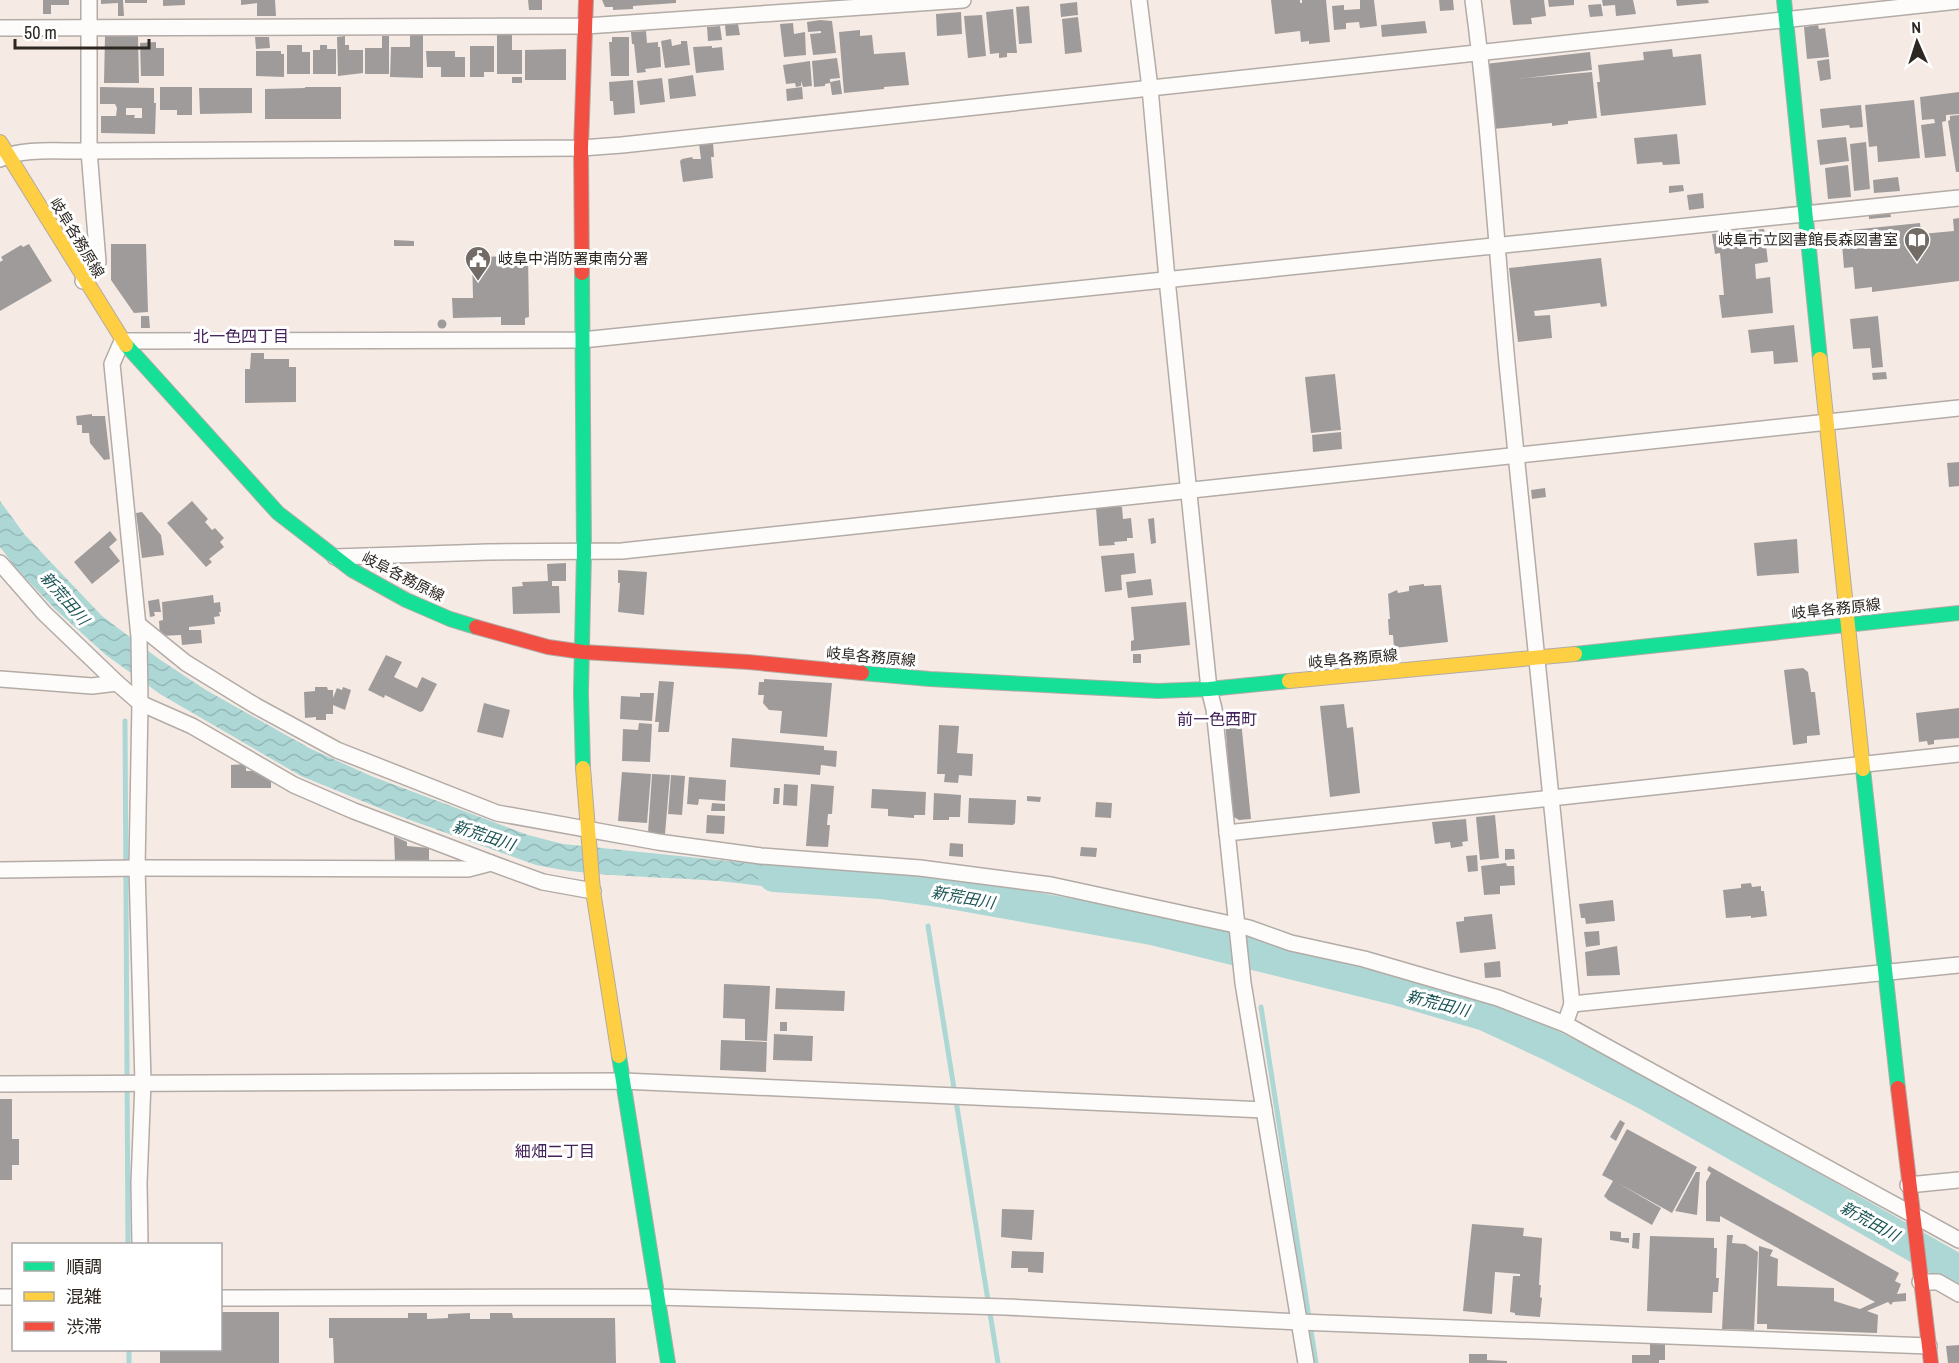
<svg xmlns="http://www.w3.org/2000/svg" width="1959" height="1363" viewBox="0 0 1959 1363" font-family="'Archivo Narrow','Noto Sans JP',sans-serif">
<defs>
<pattern id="water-waves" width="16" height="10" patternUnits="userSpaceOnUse" patternTransform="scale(1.5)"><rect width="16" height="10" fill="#acd7d5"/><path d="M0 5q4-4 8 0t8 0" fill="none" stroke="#94b8b7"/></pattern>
</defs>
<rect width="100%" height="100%" fill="#f5ebe4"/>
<path fill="url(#water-waves)" d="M0 501 25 535 102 616 159 659 206 690 309 748 371 776 528 835 563 844 816 870 815 893C783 889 751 884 719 881 658 876 597 878 536 865L399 816 301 776 160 694 106 655 55 609 16 568 0 547Z"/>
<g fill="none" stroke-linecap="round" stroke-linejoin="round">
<g stroke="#acd7d5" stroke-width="5">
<polyline points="125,721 128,1244"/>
<polyline points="928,926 998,1363"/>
<polyline points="1261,1007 1316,1363"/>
<polyline points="129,1350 129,1363"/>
</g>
<polyline stroke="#acd7d5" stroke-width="32" points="774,876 880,883 945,892 1152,929 1395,989 1485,1015 1552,1046 1646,1094 1959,1271"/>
</g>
<g fill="#a09b9b" fill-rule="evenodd">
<polygon points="43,0 69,0 69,5 51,5 51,14 43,14"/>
<polygon points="101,0 123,0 124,16 118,16 118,3 101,4"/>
<rect x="125" y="0" width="22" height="3"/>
<polygon points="163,0 185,0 185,5 163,6"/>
<polygon points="241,0 275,0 276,16 257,16 257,3 241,5"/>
<polygon points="528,0 542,0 542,10 529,10"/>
<polygon points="602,0 676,0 676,3 633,6 633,9 613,10 613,7 605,7"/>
<polygon points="1271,0 1300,0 1300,3 1302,3 1302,0 1326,0 1330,42 1309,44 1309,41 1301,42 1300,31 1275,34"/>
<polygon points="1360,0 1374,0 1377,26 1360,28 1359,22 1346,23 1346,29 1334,30 1332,6 1344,5 1344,10 1360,9"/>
<polygon points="1439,0 1453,0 1454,10 1440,11"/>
<polygon points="1510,0 1544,0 1546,16 1531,18 1532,24 1513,25"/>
<polygon points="1548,0 1574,0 1574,5 1549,7"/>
<polygon points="1602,0 1633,0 1636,14 1616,16 1615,5 1603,6"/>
<polygon points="1676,0 1708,0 1709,3 1677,6"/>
<polygon points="1077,2 1078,15 1061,17 1060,4"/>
<polygon points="1601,4 1603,16 1590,17 1588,5"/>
<polygon points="1029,6 1032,43 1019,44 1016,7"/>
<polygon points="1013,9 1017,53 1007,53 1007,57 999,58 999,53 990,54 986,12"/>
<polygon points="961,12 962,34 937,36 936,14"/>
<polygon points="982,15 986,56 968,58 964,16"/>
<polygon points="1078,17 1082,52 1065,54 1062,19"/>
<polygon points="820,20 832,21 836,53 813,55 810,34 821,33 821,31 808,32 807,22"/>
<polygon points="1425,21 1427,33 1382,37 1381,25"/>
<polygon points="793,23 794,34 805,32 806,55 784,57 780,24"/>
<polygon points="738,24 740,35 726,36 725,25"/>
<polygon points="1818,25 1819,29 1825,28 1829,57 1807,59 1804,27"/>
<polygon points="720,26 722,40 708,41 707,27"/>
<polygon points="860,30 860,36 872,35 874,54 905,52 909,85 884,87 884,89 844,93 839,32"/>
<polygon points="646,31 647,43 658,42 658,47 660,47 661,67 645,69 646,72 637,73 634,44 632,44 631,32"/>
<polygon points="410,35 423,35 423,78 390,77 391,47 410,47"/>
<polygon points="497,35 512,35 512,50 522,50 522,74 497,74"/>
<polygon points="105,36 138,36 139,83 104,83"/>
<polygon points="345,36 345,45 349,45 349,50 363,50 363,73 338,76 337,37"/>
<polygon points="382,36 389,36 389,74 365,74 365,48 382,48"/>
<polygon points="255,37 269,37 270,48 256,49"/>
<polygon points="612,37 629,37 629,76 611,76 609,42 612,42"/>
<polygon points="671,39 672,46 681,44 681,41 687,41 690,65 665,68 661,41"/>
<polygon points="156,42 156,48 164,48 164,76 141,76 140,43"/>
<polygon points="287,45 302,45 302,52 310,52 310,74 287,74"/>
<polygon points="320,45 327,45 327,49 336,49 336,74 313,74 313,50 320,50"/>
<polygon points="470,46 494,46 494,72 484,72 484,77 470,77"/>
<polygon points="712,46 712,48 722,47 724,70 696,73 693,47"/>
<polygon points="566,49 566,80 525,80 525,50"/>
<polygon points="1672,49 1673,57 1701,54 1706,105 1601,116 1597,82 1600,82 1598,65 1644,60 1643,52"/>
<polygon points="256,51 281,51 281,54 284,54 284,77 256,76"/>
<polygon points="426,51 455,51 455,57 465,57 465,77 441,77 441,67 427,67"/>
<polygon points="1590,52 1592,70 1517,79 1592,72 1597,118 1568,121 1568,124 1552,126 1552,123 1493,129 1485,64"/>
<polygon points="837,58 840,78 830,79 830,83 825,84 825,86 814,87 812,61"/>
<polygon points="1829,59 1831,79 1820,81 1817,61"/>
<polygon points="810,61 812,86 803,87 801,81 801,86 796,87 795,83 786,84 783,65"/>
<polygon points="693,75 696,96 670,99 668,79"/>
<rect x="512" y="77" width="10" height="6"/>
<polygon points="662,78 665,102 640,105 637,81"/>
<polygon points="633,80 635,113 614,115 613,101 610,101 609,82"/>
<polygon points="840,80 842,94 832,95 830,82"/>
<path d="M100 87 154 88V103H156L155 134 101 133V116H116L117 108 115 104H100ZM126 108H142V118H134L135 115H126Z"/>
<polygon points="160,87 192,87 192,115 177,115 177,110 160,110"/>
<polygon points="305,87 341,87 341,119 265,119 265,89 305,88"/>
<polygon points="802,87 803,99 787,101 786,89"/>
<polygon points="199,88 252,88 252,113 200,114"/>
<polygon points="1959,92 1959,114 1946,115 1946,121 1942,122 1946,156 1925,158 1921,125 1935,123 1934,119 1922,120 1920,97"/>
<polygon points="1914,100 1920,158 1878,162 1877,146 1869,147 1865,105"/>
<polygon points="1861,105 1863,127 1850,128 1849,125 1822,128 1820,109"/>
<polygon points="1959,115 1959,172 1956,172 1948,121 1950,120 1950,116"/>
<polygon points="1677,134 1680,164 1663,165 1662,162 1637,164 1634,138"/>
<polygon points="1846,137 1849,161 1820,165 1817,140"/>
<polygon points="713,142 714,157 711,157 713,178 683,182 680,161 682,159 692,157 693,159 701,159 699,144"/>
<polygon points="1866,142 1870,189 1854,191 1850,144"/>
<polygon points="1848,165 1851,197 1828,199 1825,168"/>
<polygon points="1898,177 1900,191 1874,193 1873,180"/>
<polygon points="1683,185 1684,191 1669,193 1669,186"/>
<polygon points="1703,193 1704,208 1689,210 1687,195"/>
<polygon points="1890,211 1891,217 1869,219 1869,214"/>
<polygon points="1959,218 1959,281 1872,292 1872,287 1855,289 1853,267 1844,268 1841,231 1920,223 1921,234 1954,231 1953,219"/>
<polygon points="1764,229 1768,262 1755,264 1756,279 1770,277 1773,313 1722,318 1719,295 1724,295 1720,253 1715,254 1712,234"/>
<polygon points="394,240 414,241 414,246 394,246"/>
<polygon points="29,244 52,281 0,311 0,262 3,260 1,257 21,245 23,247"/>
<polygon points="111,244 146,244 148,312 134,313 111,280"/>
<polygon points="528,256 529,317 525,318 525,325 501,325 501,317 453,318 452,298 473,298 472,257"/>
<polygon points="1601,258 1607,306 1601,307 1600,303 1534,311 1535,316 1550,315 1552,338 1518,342 1509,268"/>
<polygon points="141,316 149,316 150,328 141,328"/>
<polygon points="1878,316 1883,367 1872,368 1870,348 1853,349 1850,319"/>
<circle cx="442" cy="324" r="4.5"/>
<polygon points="1794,325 1798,362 1774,364 1773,351 1751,353 1748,330"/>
<polygon points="251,353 264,353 264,359 289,359 289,367 296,367 296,402 245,403 245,369 250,369"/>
<polygon points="1886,372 1887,379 1873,380 1872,373"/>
<polygon points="1335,374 1341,430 1311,433 1305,377"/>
<polygon points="92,414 92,416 105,416 110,459 104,460 90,443 89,433 82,433 82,425 77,425 76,416"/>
<polygon points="1341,432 1342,449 1313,452 1312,435"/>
<polygon points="1959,462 1959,486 1949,487 1947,463"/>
<polygon points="1545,488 1546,497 1532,499 1531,490"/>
<polygon points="192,501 208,519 205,522 212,530 215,528 224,538 220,542 224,547 209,559 212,562 206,567 167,523"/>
<polygon points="1107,507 1122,507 1123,519 1131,518 1133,538 1127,538 1127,541 1114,542 1115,545 1099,546 1096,508"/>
<polygon points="142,512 161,535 164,555 142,558 136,513"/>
<polygon points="1154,518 1156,543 1151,544 1148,519"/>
<polygon points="110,531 117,540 109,547 120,561 92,584 74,562"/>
<polygon points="1797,539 1799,573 1757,576 1754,543"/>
<polygon points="1134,553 1136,573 1121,575 1122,590 1105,592 1101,556"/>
<polygon points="566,563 566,581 552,581 552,586 559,586 560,613 513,614 512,587 523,586 522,582 548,581 547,564"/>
<polygon points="618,570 647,572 644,615 618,612 620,583 618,583"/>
<polygon points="1151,579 1153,595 1128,598 1126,582"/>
<polygon points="1424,584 1424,586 1441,585 1448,642 1394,648 1393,635 1389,635 1388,619 1390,619 1388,594 1397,590 1398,593 1409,591 1409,586"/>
<polygon points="213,595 214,603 220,602 221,612 219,612 220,616 214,617 215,624 189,627 189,630 201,630 202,643 182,645 181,635 160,636 159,621 163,620 162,602"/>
<polygon points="159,599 161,612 154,612 155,616 150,617 148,601"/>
<polygon points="1186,602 1190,645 1131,651 1131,641 1134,640 1131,607"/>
<rect x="1133" y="654" width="8" height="9"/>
<polygon points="386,655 402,662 394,677 417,688 422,677 437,684 423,711 420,712 385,695 384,698 368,690"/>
<polygon points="1803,668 1808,672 1811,692 1815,692 1820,735 1807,736 1807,743 1793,745 1784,670"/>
<polygon points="764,679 832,683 827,737 780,733 782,711 769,710 763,703 764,695 758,695 759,682 764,682"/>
<polygon points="659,681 674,682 669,732 658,732 659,722 655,722"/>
<polygon points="315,687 327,687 328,690 333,690 333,698 337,688 342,690 343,687 351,690 345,710 333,705 333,714 326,714 326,720 316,720 316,717 305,718 304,692 315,691"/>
<polygon points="640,693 654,693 652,721 620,719 621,696 640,697"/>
<polygon points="484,703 510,710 503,738 477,732"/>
<polygon points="1344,704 1347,728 1353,727 1360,793 1330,797 1320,706"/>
<polygon points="1959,708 1959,738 1934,740 1934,744 1928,745 1927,741 1919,742 1916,713"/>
<polygon points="1240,711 1251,819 1239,820 1232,816 1225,719 1237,718 1226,717 1226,712"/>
<polygon points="639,723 652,724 650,762 622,761 623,729 638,730"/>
<polygon points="939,725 959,726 957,753 973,754 972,776 959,775 958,783 944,782 945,774 937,774"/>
<polygon points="732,738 824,746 824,750 837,751 836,767 821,765 820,775 730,767"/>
<polygon points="246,764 246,771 258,771 258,773 271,778 271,788 231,788 231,765"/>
<polygon points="622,772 651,774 647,823 618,821"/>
<polygon points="652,774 670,775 665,834 648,833"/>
<polygon points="671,775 685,776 682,815 668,814"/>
<polygon points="689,777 726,780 725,801 699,799 698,805 687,804"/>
<polygon points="784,784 798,785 797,806 783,805"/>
<polygon points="811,784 834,786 832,814 828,814 827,825 830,825 828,847 806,846"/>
<polygon points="774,788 780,788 779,804 773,804"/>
<polygon points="872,789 926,792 925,815 914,815 914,818 888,816 888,809 871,808"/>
<polygon points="934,793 961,795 960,817 949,817 949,820 933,820"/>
<polygon points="1027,796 1041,797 1040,802 1027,801"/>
<polygon points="969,798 1016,800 1015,823 1013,825 968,823"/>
<polygon points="1096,802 1112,803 1111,818 1095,817"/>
<polygon points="712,803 725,804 725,811 711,811"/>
<polygon points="707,815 725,816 724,834 706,833"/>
<polygon points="1495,815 1499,858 1480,860 1476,817"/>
<polygon points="1466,819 1468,841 1462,842 1463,846 1451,848 1450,842 1435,844 1432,822"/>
<polygon points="394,836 407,842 407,846 429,848 429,862 395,862"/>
<polygon points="950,843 963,844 963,857 949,856"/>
<polygon points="1081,847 1097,848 1096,857 1080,856"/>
<polygon points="1505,849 1514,849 1515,859 1505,860"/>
<polygon points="1477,855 1478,871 1468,872 1466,856"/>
<polygon points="1506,863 1507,866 1514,866 1515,885 1500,886 1500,894 1484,895 1481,866"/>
<polygon points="1751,883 1752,887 1761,886 1761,891 1764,891 1767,916 1751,918 1751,916 1726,918 1723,890 1741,888 1741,884"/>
<polygon points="1613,900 1615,921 1586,924 1585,918 1581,918 1579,904"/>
<polygon points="1492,914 1496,949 1460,953 1456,922 1464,921 1464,917"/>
<polygon points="1599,931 1600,945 1586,947 1584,932"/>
<polygon points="1617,946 1620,975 1587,976 1585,952"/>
<polygon points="1500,961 1501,977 1485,978 1484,963"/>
<polygon points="724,984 770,986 767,1041 745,1040 745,1019 723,1018"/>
<polygon points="776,988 845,991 844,1011 775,1009"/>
<rect x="780" y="1022" width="7" height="9"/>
<polygon points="774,1034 813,1036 812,1061 773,1060"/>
<polygon points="721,1040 767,1042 766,1072 720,1070"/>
<polygon points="0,1099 12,1099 12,1139 19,1139 19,1165 12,1165 12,1180 0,1180"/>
<polygon points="1620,1120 1625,1123 1616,1141 1610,1137"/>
<polygon points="1627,1129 1697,1167 1672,1213 1616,1182 1661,1208 1652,1225 1608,1200 1604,1196 1613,1181 1602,1175"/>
<polygon points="1709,1166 1899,1273 1895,1281 1901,1284 1897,1294 1906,1293 1906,1301 1893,1302 1891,1305 1888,1302 1867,1311 1878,1315 1877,1333 1767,1329 1767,1324 1757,1324 1759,1246 1773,1250 1770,1256 1778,1259 1777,1286 1834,1288 1834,1301 1860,1309 1875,1302 1720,1216 1720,1222 1706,1221 1706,1182 1711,1173 1707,1170"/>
<polygon points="1696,1172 1700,1172 1697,1215 1675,1211"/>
<polygon points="1002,1209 1034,1210 1032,1240 1001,1237"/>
<polygon points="1472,1224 1524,1228 1523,1236 1542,1238 1539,1285 1541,1285 1540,1297 1542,1298 1540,1317 1515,1315 1515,1313 1510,1312 1513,1276 1520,1276 1520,1274 1495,1272 1492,1314 1463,1311"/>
<polygon points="1610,1231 1621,1232 1621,1238 1629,1238 1629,1243 1610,1240"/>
<polygon points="1633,1233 1640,1233 1639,1249 1632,1248"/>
<polygon points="1727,1235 1733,1235 1732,1243 1745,1244 1758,1252 1754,1330 1722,1329"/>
<polygon points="1650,1236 1714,1238 1714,1248 1717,1248 1716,1278 1719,1278 1718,1292 1713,1292 1712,1313 1647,1311"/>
<polygon points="1012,1251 1044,1252 1043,1273 1028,1272 1028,1268 1011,1268"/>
<polygon points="220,1312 279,1312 279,1363 160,1363 160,1350 220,1350"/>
<polygon points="408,1313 427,1313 427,1319 448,1318 448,1314 470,1313 470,1319 490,1319 490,1313 512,1313 513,1318 615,1318 616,1363 334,1363 333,1338 329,1338 329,1318 408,1318"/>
<polygon points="1650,1341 1665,1341 1665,1360 1659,1360 1659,1363 1632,1363 1632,1355 1650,1355"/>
<polygon points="1959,1345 1959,1363 1948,1363 1946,1346"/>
<polygon points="1469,1354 1487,1354 1487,1360 1507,1361 1507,1363 1469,1363"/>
</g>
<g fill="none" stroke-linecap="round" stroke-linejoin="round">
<g stroke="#b3aba6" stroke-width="18">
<g id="street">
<polyline points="1139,0 1150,88 1167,279 1209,689 1214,709 1243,983 1306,1363"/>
<path d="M1473 0C1489 120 1496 242 1507 363 1528 577 1551 791 1572 1004L1959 965"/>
<polyline points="0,28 586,26 963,0"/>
<path d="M0 159C22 147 64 152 89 151L581 148 622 145 1959 1"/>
<polyline points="83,281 98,262 89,151 89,0"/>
<polyline points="335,557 488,552 622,551 1959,408"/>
<polyline points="0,563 44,613 117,683"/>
<polyline points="139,625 186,663 256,706 337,750 497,813 658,842 761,856 920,868 1051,885 1249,928 1291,943 1364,959 1498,998 1565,1024 1572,1004"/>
<polyline points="0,679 92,686 117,683 140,703 192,726 294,785 354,811 491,863"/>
<polyline points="1227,833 1959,754"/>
<polyline points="0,870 137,868 468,869 491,863 543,882 593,891"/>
<polyline points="1565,1024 1959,1240"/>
<polyline points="0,1084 623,1081 1264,1110"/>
<polyline points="1908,1185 1959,1180"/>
<polyline points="140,1244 139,1183 143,1082 137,868 140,703 139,637 112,364 122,341 582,340 1959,198"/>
<polyline points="1920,1282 1938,1282 1959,1294"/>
<polyline points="0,1297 14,1297"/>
<polyline points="220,1298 657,1297 1006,1307 1299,1322 1929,1346"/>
</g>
</g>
<g stroke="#b3aba6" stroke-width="16">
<g id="fast">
<polyline points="1784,0 1820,359"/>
<polyline points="582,273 584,552 581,693 583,768"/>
<polyline points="126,345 278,513 352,570 406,600 450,619 476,627"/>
<polyline points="1575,654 1959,613"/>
<polyline points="862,673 930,679 1158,691 1209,689 1289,681"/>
<polyline points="1863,769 1898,1088"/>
<polyline points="619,1056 668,1363"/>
</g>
</g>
<g stroke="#b3aba6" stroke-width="16">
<g id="slow">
<polyline points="0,142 126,345"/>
<polyline points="1820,359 1863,769"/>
<polyline points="1289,681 1575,654"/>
<polyline points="583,768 593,891 619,1056"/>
</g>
</g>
<g stroke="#b3aba6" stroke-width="16">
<g id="jam">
<polyline points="582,273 581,148 586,0"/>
<polyline points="476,627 548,647 583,652 748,662 862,673"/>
<polyline points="1898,1088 1931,1363"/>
</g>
</g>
<use href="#street" stroke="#fefcfb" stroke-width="15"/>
<use href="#fast" stroke="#16e098" stroke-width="14"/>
<use href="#slow" stroke="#ffcf43" stroke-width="14"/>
<use href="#jam" stroke="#f24e42" stroke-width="14"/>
</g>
<defs>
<g id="library-pin" transform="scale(1.35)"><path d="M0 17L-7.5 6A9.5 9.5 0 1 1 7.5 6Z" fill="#736b65" stroke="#fff"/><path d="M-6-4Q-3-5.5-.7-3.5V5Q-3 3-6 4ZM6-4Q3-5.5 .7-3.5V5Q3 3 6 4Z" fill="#fff"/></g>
<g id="civic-pin" transform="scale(1.35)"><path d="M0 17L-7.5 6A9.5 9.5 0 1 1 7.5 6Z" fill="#736b65" stroke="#fff"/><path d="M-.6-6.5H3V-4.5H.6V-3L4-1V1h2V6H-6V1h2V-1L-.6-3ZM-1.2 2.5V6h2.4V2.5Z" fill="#fff"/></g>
</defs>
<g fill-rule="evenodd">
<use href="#library-pin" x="1917" y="240"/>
<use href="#civic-pin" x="478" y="259"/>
</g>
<g text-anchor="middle" stroke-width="6" stroke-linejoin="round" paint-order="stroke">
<g font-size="15" fill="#2d2621" stroke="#fff">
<text transform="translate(77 238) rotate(59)" y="5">岐阜各務原線</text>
<text transform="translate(403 577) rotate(27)" y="5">岐阜各務原線</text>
<text transform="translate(1836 609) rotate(-6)" y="5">岐阜各務原線</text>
<text transform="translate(871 657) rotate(5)" y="5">岐阜各務原線</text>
<text transform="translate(1353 659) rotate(-5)" y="5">岐阜各務原線</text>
</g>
<g font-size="15" fill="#2d2621" stroke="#fff" text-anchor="end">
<text x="1898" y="245">岐阜市立図書館長森図書室</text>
<text x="498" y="264" text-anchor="start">岐阜中消防署東南分署</text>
</g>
<g font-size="16" fill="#432159" stroke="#fff">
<text x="241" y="342">北一色四丁目</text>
<text x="1217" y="725">前一色西町</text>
<text x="555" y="1157">細畑二丁目</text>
</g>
<g font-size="16" font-style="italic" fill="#195354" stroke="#fff">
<text transform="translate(65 598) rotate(49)" y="6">新荒田川</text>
<text transform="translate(484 835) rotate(18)" y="6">新荒田川</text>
<text transform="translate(963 897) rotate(10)" y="6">新荒田川</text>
<text transform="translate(1438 1003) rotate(14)" y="6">新荒田川</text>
<text transform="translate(1870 1221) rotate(29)" y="6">新荒田川</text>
</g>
</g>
<rect x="12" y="1243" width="210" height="108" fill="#ffffff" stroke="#aba8a6" stroke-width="1.5"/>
<rect x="24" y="1262" width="30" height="9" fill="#16e098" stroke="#aba8a6" stroke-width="1.5"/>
<text x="66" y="1273" font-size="18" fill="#2d2621">順調</text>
<rect x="24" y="1292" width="30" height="9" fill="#ffcf43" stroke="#aba8a6" stroke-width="1.5"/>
<text x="66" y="1303" font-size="18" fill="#2d2621">混雑</text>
<rect x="24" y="1322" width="30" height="9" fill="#f24e42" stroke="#aba8a6" stroke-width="1.5"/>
<text x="66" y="1333" font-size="18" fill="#2d2621">渋滞</text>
<g transform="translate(1917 42) rotate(357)" stroke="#ffffff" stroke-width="4.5" paint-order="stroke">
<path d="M0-4.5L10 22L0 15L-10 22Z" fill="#2d2621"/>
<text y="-9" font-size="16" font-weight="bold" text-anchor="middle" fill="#2d2621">N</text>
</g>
<path d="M15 39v9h134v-9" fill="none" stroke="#2d2621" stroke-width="3"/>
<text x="24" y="39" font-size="18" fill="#2d2621" stroke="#ffffff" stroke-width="4.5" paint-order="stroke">50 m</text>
</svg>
